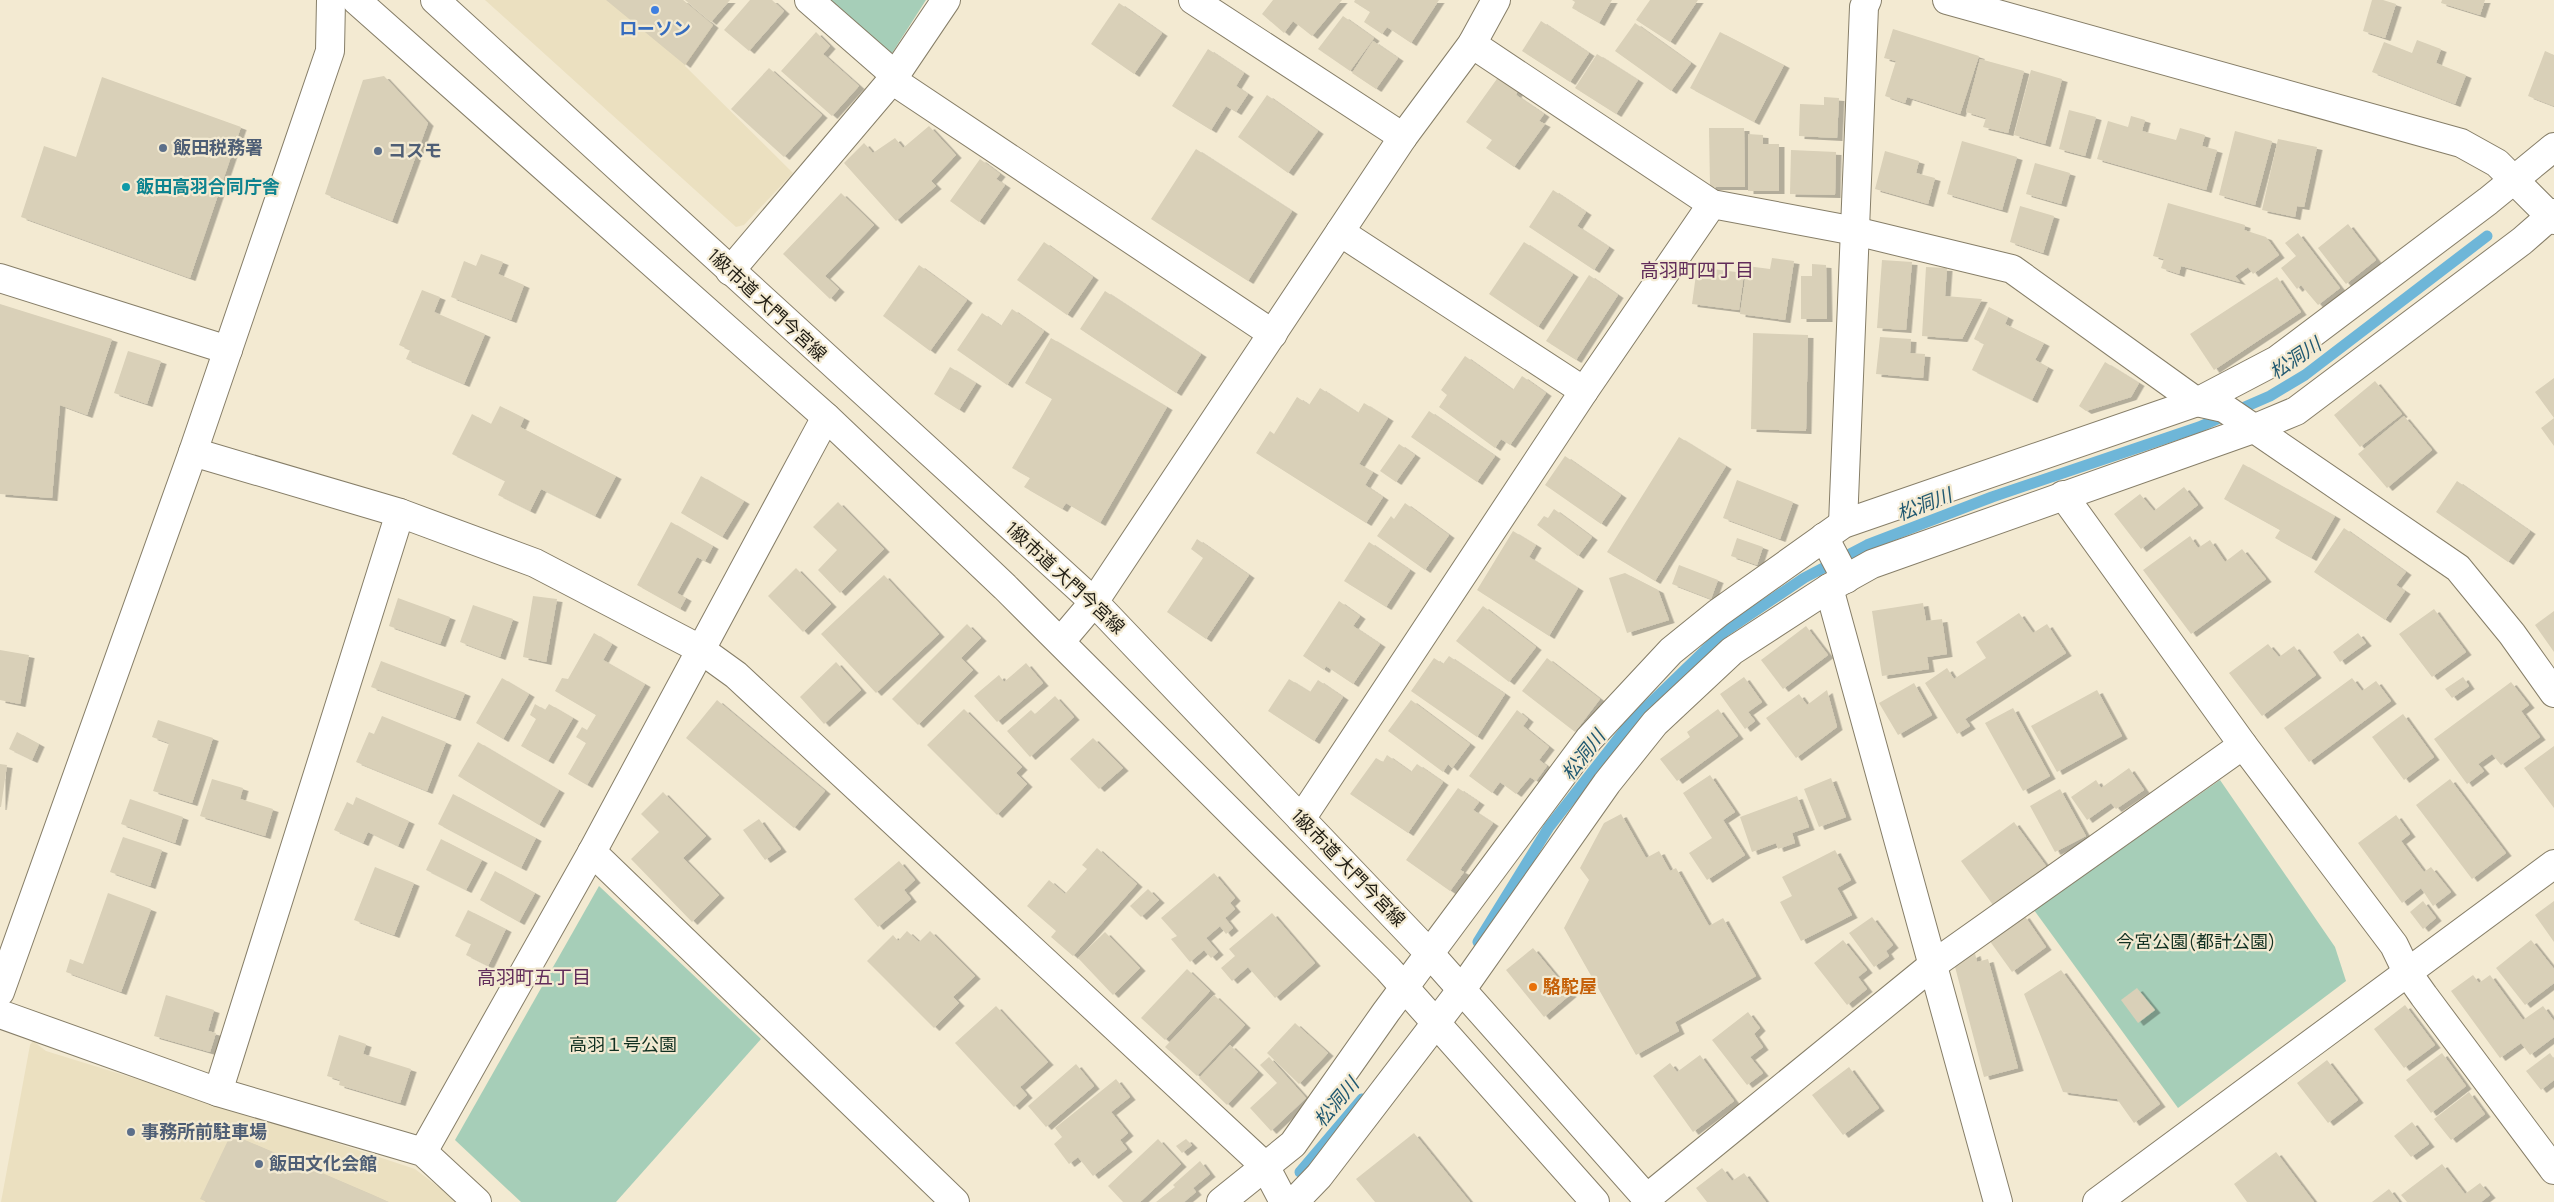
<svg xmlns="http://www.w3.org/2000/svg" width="2554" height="1202" viewBox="0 0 2554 1202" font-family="Manrope,'Noto Sans JP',sans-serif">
<defs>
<filter id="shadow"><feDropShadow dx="5.5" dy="3" stdDeviation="0" flood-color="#0004"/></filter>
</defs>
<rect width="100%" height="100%" fill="#f3ead2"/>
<g fill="#ebe0c0">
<polygon points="485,0 683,0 713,25 685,66 793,173 744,225 736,227"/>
<polygon points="33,1041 46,1051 240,1111 415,1169 458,1202 1,1202 30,1045"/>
</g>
<g fill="#a6ceb8">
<polygon points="823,0 926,0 892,53 886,54"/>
<polygon points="2220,780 2335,947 2346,981 2178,1108 2034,910"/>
<polygon points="599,886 761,1039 616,1202 521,1202 455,1140"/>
</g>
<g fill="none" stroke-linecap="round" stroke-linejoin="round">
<g stroke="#6eb6d8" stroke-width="11">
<polyline points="1478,942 1549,827 1632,721 1724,632 1804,578 1867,545 1992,497 2199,427 2270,396 2305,375 2487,236"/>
<polyline points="1300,1172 1362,1099"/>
</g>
</g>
<g fill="#d9d0b8" filter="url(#shadow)">
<polygon points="606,0 683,0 713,25 685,65"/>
<polygon points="685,0 730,0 711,22"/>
<polygon points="750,0 772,0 784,11 749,51 724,30"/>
<polygon points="1273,0 1342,0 1312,36 1293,21 1284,33 1262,14"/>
<polygon points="1355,0 1439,0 1411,43 1387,27 1382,34 1364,22 1370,12 1354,2"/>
<polygon points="1572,0 1612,0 1599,23 1572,8 1575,2"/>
<polygon points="1650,0 1698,0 1670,42 1636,20"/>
<polygon points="2372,0 2383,0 2396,4 2385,38 2363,31"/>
<polygon points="2442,0 2485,0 2480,15 2441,3"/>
<polygon points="1119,3 1162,33 1134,74 1091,44"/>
<polygon points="1343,16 1374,38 1350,71 1318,49"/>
<polygon points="1541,21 1589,53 1570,82 1522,51"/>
<polygon points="1635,23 1691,63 1671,91 1615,51"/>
<polygon points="1893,29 1979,56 1960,114 1907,97 1905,103 1885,96 1896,61 1884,58"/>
<polygon points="816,32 830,46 823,54 859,86 832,116 781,71"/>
<polygon points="1720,32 1784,65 1754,122 1690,88"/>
<polygon points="2417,40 2441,49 2436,63 2466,75 2455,104 2372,72 2384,42 2412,53"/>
<polygon points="1373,41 1398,58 1376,89 1352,73"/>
<polygon points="1208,49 1244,73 1236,86 1248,94 1236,112 1226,106 1211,130 1172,106"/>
<polygon points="2545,51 2554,55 2554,106 2528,96"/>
<polygon points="1597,54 1638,80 1616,114 1575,88"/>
<polygon points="1980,59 2024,71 2008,133 1983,127 1986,118 1966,112"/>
<polygon points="769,68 822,115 784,157 731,109"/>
<polygon points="2031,70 2062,79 2045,144 2014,135"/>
<polygon points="384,76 428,123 392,221 325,194 363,80"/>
<polygon points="1499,76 1518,90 1516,95 1544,114 1539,121 1545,124 1514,167 1486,148 1492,140 1466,122"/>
<polygon points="102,77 241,127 190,278 21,217 44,146 76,157"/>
<polygon points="1267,95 1318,131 1288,173 1238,137"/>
<polygon points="1824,97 1839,98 1837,138 1799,136 1800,104 1824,105"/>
<polygon points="2069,110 2096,117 2085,156 2059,149"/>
<polygon points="2131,116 2145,120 2142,131 2176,140 2180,128 2205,135 2202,146 2217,150 2206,190 2097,159 2108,121 2128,127"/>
<polygon points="929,126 956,155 931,181 936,186 896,221 844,163 864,143 873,153 895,138 903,148"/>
<polygon points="1709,128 1744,128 1745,187 1710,187"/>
<polygon points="2235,131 2272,141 2255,205 2219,195"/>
<polygon points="1748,134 1763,135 1763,144 1779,144 1779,191 1748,191"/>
<polygon points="2278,139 2317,147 2304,207 2297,206 2295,217 2262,210"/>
<polygon points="1962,141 2017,157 2002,210 1947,194"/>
<polygon points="1196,149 1292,211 1248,281 1151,219"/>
<polygon points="1791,150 1836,152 1835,195 1790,194"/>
<polygon points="1885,151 1919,161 1916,173 1935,178 1928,204 1875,189"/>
<polygon points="980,159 1000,174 996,179 1005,185 979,222 950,201"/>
<polygon points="2035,163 2070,173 2061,204 2026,194"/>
<polygon points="1553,190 1586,212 1577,226 1609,247 1594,270 1529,227"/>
<polygon points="841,193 874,225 825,276 839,289 830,299 783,254"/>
<polygon points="2168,203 2245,225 2244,230 2266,237 2279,255 2253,274 2248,267 2235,276 2240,282 2181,266 2179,274 2161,268 2164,259 2153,256"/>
<polygon points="2020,206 2054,216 2043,253 2010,242"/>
<polygon points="2348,224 2376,260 2346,284 2318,248"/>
<polygon points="2298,233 2340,288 2318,305 2301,285 2297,289 2281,268 2296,256 2285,243"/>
<polygon points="1044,242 1093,277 1067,315 1017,280"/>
<polygon points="1524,242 1573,274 1538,327 1489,294"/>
<polygon points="481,254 503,262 498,274 524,285 511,320 451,297 464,261 476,266"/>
<polygon points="1772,258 1794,261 1785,320 1740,314 1747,266 1770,269"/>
<polygon points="1882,260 1912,262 1906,330 1877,328"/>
<polygon points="1812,264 1826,265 1827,319 1801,319 1801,276 1812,276"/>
<polygon points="919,265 967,300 930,351 883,316"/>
<polygon points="1697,267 1744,273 1739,310 1692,304"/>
<polygon points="1926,267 1947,268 1945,296 1982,299 1962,339 1922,336"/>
<polygon points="1589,275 1618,295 1576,360 1546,341"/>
<polygon points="2277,277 2301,312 2214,370 2190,334"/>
<polygon points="422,290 440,297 434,312 485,334 464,384 406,359 410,350 399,345"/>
<polygon points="1105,291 1201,354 1176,393 1080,329"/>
<polygon points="0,304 112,339 87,415 60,405 52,498 0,494"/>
<polygon points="1989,307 2008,317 2005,324 2044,343 2035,360 2048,367 2032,400 1972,370 1984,344 1974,339"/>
<polygon points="1012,309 1044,331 1007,385 957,350 982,313 1001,326"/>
<polygon points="1753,333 1808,335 1806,431 1751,429"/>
<polygon points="1880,337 1911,339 1910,353 1925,354 1923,378 1876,374"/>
<polygon points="1051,338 1167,407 1100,523 1066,503 1062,509 1024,487 1030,478 1012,468 1052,399 1025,383"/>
<polygon points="128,351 161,361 147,404 114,393"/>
<polygon points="1465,356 1513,390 1522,376 1546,393 1510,445 1501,439 1495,448 1439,407 1447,395 1441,390"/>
<polygon points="2105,362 2139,383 2131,397 2086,411 2079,406"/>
<polygon points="950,367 976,383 959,410 934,394"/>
<polygon points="2554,378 2554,446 2541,428 2554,418 2535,392"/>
<polygon points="2375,381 2402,414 2360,447 2334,415"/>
<polygon points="1320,388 1358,413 1364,403 1388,418 1359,464 1373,472 1365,485 1383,497 1366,523 1256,453 1270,431 1274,434 1297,397 1309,405"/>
<polygon points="500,406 524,418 520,427 616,476 595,516 541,489 530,511 498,495 505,481 452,454 472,414 491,424"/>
<polygon points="1429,411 1495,456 1477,482 1411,437"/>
<polygon points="2404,416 2432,450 2387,488 2358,454"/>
<polygon points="1679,437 1726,466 1655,581 1607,552"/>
<polygon points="1399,444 1415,455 1396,482 1380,471"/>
<polygon points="1565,456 1621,495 1601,524 1545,485"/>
<polygon points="2243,464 2335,516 2311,558 2275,538 2280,530 2224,499"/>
<polygon points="701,476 744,501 722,537 681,513"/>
<polygon points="1737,480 1793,502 1780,539 1723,518"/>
<polygon points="2457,481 2530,531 2508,562 2436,512"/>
<polygon points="2184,487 2198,505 2141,549 2114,514 2140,494 2154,511"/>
<polygon points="838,502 884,549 840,593 818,570 837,550 813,527"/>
<polygon points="1405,503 1449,535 1425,570 1377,536 1391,516 1394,519"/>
<polygon points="1554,509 1592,537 1578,556 1537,525 1544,516 1548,518"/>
<polygon points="671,522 713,546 705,561 697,557 677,593 686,598 680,609 637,585"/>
<polygon points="2344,528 2406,572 2396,585 2405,591 2385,620 2314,572"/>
<polygon points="1513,531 1536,545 1529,557 1578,588 1549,636 1477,590"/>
<polygon points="2190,536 2198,548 2210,540 2225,562 2242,549 2266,579 2191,634 2143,570"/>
<polygon points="1737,538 1763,547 1757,565 1731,556"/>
<polygon points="1197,539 1249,575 1206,639 1167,612 1203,558 1191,549"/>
<polygon points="1369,542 1410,570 1386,607 1344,581"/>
<polygon points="1679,565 1718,580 1711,599 1672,584"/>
<polygon points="796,568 831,604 803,632 768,596"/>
<polygon points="1625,573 1658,590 1669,620 1627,633 1609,578"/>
<polygon points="884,575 939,634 876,693 821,634"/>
<polygon points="533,596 557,599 546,662 523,657"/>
<polygon points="398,598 450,617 440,644 389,626"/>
<polygon points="1339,601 1360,616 1353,626 1380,644 1353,684 1326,666 1324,670 1303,656"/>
<polygon points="1923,603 1926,621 1942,619 1947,654 1927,657 1929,669 1882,676 1872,611"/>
<polygon points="473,605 513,619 500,657 460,642"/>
<polygon points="1483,606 1536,647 1509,682 1456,641"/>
<polygon points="2434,609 2466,652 2432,677 2399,634"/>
<polygon points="2554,611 2554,652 2535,625"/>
<polygon points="2019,613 2033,633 2047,624 2066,653 1965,719 1970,726 1957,734 1925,683 1947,668 1954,679 1986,658 1976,642"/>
<polygon points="967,624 981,638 961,658 973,670 918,725 892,699"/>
<polygon points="1806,626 1828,655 1783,689 1761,660"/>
<polygon points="594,633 612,644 603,660 645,684 587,785 568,774 586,743 576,737 582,727 587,730 596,715 555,691 562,678 568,679"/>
<polygon points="2358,633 2366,643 2340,662 2333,652"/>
<polygon points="2268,644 2279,657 2294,646 2316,675 2262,716 2229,673"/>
<polygon points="0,650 29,655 20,704 0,700"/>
<polygon points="1449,656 1505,694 1477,737 1411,691 1434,658 1443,664"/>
<polygon points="1547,658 1600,699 1575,732 1522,691"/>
<polygon points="381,661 465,693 455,718 371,687"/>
<polygon points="836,662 861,690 824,724 800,697"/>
<polygon points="1026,663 1043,683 997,722 974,696 999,675 1004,682"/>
<polygon points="1744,677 1762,702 1748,712 1755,721 1745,729 1720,694"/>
<polygon points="2463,677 2469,686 2452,698 2445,689"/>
<polygon points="502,678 529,694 503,739 476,723"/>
<polygon points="2352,678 2362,691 2376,681 2391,701 2309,762 2284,728"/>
<polygon points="1289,679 1310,692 1318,680 1343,697 1314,741 1268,711"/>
<polygon points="2511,682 2529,705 2521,711 2540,737 2501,765 2492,754 2478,764 2484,771 2467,784 2434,739"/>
<polygon points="1914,683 1932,715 1898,735 1879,703"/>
<polygon points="1827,690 1837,727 1796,758 1766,718 1799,694 1807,705"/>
<polygon points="2097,690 2122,736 2057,772 2031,726"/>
<polygon points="1055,696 1074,717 1030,757 1007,731 1031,710 1035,714"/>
<polygon points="717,700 825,791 794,828 686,738"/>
<polygon points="1411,700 1470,744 1452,768 1448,764 1443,772 1388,731"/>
<polygon points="535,704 545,710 549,704 573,718 548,761 521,746 536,719 530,715"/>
<polygon points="2013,708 2050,776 2023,791 1985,723"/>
<polygon points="964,709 1022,767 1016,773 1027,784 997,815 927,745"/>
<polygon points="1718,709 1738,736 1677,781 1660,759 1690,737 1687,732"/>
<polygon points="1517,710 1528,719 1523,726 1549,747 1539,760 1547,766 1536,781 1530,777 1516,794 1500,782 1492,793 1469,776"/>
<polygon points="2403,714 2434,757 2404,780 2372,737"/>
<polygon points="382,716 446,742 427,791 356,762 369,732 374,734"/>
<polygon points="158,720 213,738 192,803 153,791 169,743 152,737"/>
<polygon points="17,732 39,744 32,760 9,749"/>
<polygon points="1093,738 1123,768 1099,789 1070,759"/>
<polygon points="478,742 559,790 539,825 458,776"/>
<polygon points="2554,746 2554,808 2524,768"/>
<polygon points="1387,755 1411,772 1417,764 1443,782 1408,833 1350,794 1376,758 1383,762"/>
<polygon points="0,764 7,765 1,807 0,807"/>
<polygon points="2129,768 2144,790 2116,809 2111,803 2087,820 2071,797 2096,780 2101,788"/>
<polygon points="1710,775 1735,812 1723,820 1745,855 1707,880 1689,853 1712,838 1683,793"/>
<polygon points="1831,778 1846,817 1819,827 1804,789"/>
<polygon points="212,779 243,788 240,799 273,809 265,836 200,816"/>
<polygon points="2450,779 2506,853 2472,879 2416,805"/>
<polygon points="1458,788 1479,802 1473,810 1493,823 1460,870 1464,872 1450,891 1406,860"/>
<polygon points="2060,789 2086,836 2055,852 2030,806"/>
<polygon points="663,792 706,836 683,858 719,895 692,922 631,859 659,832 641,814"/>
<polygon points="453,794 536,838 521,868 438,824"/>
<polygon points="1797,796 1809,827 1792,833 1795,843 1778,849 1776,843 1752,852 1740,817"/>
<polygon points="356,797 409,821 398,846 368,832 363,843 334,830 347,802 353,805"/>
<polygon points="130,799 183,817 175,843 121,824"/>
<polygon points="1621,814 1646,858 1659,851 1670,871 1676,868 1709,926 1723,918 1756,976 1675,1022 1679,1031 1636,1055 1564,928 1589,880 1580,868 1604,823"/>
<polygon points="2396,815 2410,834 2401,841 2424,872 2431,867 2451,892 2433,906 2421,888 2402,903 2358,843"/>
<polygon points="759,819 781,849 765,860 743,830"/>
<polygon points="2014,822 2046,866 1993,905 1961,861"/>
<polygon points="123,837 162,850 150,886 110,872"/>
<polygon points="441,839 482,860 466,890 426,870"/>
<polygon points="1097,848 1137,884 1073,956 1051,937 1056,931 1027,906 1049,880 1065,894 1087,869 1082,865"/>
<polygon points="1835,850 1851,880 1837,888 1852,915 1801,941 1780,902 1792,896 1782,877"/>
<polygon points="899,861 915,880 904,890 911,899 878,927 854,899"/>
<polygon points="375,867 414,883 394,935 354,920"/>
<polygon points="495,871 535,893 519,922 480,900"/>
<polygon points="1214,873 1235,898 1230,903 1235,909 1225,918 1233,928 1226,934 1220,926 1206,938 1218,952 1211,958 1204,950 1190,962 1171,939 1177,936 1161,918"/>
<polygon points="1148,889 1159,900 1141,917 1130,906"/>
<polygon points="108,893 151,909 121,992 66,972 70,959 83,964"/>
<polygon points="2423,901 2436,918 2423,929 2410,912"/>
<polygon points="2554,901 2554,942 2535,915"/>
<polygon points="468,910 506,929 488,966 466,955 471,944 455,936"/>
<polygon points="1272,913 1315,963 1275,998 1248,967 1232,981 1221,968 1235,956 1229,949"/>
<polygon points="2024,915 2046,947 2012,972 1989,940"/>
<polygon points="1872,917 1893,945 1886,951 1889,956 1874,967 1849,933"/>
<polygon points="907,931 919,942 930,931 975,976 953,997 959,1003 934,1028 867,961 893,935 898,941"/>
<polygon points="1105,932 1140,968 1113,995 1078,958"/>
<polygon points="1843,940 1867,970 1858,977 1867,989 1847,1005 1814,963"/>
<polygon points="2531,940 2554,969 2554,983 2525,1005 2496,968"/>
<polygon points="1533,948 1571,994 1544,1017 1506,970"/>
<polygon points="1975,953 1977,962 1988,959 2018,1068 1984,1077 1954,963"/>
<polygon points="1187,969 1210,991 1165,1040 1141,1018"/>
<polygon points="2061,970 2160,1104 2134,1123 2117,1099 2063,1092 2024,994"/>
<polygon points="2473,975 2479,983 2490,975 2523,1020 2543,1006 2554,1021 2554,1037 2530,1055 2521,1043 2500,1058 2451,991"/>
<polygon points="2137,988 2155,1010 2138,1023 2121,1000"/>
<polygon points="166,995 214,1010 208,1031 216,1033 210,1052 154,1036"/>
<polygon points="1214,995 1245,1025 1197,1076 1165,1047"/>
<polygon points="2405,1005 2435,1045 2404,1068 2374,1029"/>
<polygon points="996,1006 1048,1062 1020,1087 1027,1095 1014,1107 955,1043"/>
<polygon points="1748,1012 1760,1028 1754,1034 1763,1047 1750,1057 1763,1073 1747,1085 1712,1040"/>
<polygon points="1295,1023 1328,1053 1299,1084 1267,1053"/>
<polygon points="339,1035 366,1044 363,1054 411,1069 400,1103 339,1085 340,1080 327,1076"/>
<polygon points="1230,1045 1258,1072 1227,1105 1199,1078"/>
<polygon points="2442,1053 2466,1086 2431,1113 2406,1080"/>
<polygon points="2550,1053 2554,1059 2554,1080 2541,1090 2526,1071"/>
<polygon points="1700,1055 1734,1101 1693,1132 1653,1076 1670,1063 1677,1072"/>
<polygon points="1269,1057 1306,1098 1271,1131 1250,1108 1277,1083 1260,1065"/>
<polygon points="2327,1060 2358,1100 2328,1123 2297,1083"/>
<polygon points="1076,1064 1094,1086 1046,1127 1028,1106"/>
<polygon points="1849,1067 1879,1108 1843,1135 1812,1095"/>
<polygon points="1116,1079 1130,1097 1111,1112 1128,1133 1120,1140 1127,1149 1093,1176 1078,1157 1069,1164 1054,1144 1062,1137 1055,1128"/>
<polygon points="2469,1092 2485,1114 2451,1140 2434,1119"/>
<polygon points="2412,1122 2429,1144 2411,1157 2394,1136"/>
<polygon points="1414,1133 1470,1202 1375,1202 1356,1179"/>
<polygon points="231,1134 371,1194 389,1202 207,1202 200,1199"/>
<polygon points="1158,1139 1181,1164 1140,1202 1123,1202 1108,1186"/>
<polygon points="1186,1139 1192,1145 1182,1153 1176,1146"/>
<polygon points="2276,1152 2314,1202 2247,1202 2234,1184"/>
<polygon points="1200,1161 1210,1174 1193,1188 1196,1192 1184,1202 1156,1202 1175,1187 1173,1185"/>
<polygon points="2442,1164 2465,1194 2480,1183 2490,1195 2481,1202 2407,1202 2401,1195"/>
<polygon points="1722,1168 1732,1181 1744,1173 1766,1202 1707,1202 1696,1188"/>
<polygon points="2389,1189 2399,1202 2372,1202"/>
</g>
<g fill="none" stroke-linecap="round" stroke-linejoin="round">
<g stroke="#867e68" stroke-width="30">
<g id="minor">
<polyline points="356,0 826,417 1005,587 1388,969 1595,1202"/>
<polyline points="435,0 1094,602 1430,954 1650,1202"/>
<polyline points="809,0 896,76"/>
<polyline points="1193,0 1403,137"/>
<polyline points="1947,0 2461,143 2497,163 2554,220"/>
<polyline points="1472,44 1712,204 1855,231 2012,269 2197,402 2224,408 2458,568 2512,634 2554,693"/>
<polyline points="892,80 1273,334"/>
<polyline points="1340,232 1584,391"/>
<polyline points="730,271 892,80 946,0"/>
<polyline points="0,278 228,350"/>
<polyline points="193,452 400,513 535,563 700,649 736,675 1265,1166 1284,1202"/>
<polyline points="2063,495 2243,745 2394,945 2407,972 2424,996 2554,1170"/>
<polyline points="1843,524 1864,7 1867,0"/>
<polyline points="1824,537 1846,579"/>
<polyline points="1829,588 1998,1202"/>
<polyline points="1061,641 1094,602 1403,137 1472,44 1496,0"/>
<polyline points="1301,819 1584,391 1712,204"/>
<polyline points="592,852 955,1202"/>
<polyline points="0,992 193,452 330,51 331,0"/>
<polyline points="0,1014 218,1092 423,1152 477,1202"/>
<polyline points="218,1092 400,513"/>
<polyline points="423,1152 592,852 826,417"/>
<polyline points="1647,1198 1934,964 2243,745"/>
<polyline points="1221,1202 1293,1144 1386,1012 1589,739 1671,651 1718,613 1843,524 2197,402 2277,360 2488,201 2554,147"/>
<polyline points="1294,1202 1319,1176 1462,989 1607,783 1655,723 1732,651 1829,588 1872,564 2253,429 2296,411 2522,241 2554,213"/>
<polyline points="2097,1202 2554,864"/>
</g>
</g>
<use href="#minor" stroke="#fff" stroke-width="28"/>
</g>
<circle fill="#3f7fe0" stroke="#f3ead2" stroke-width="2" cx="655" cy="10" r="5"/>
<g fill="#5c6f8a" stroke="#f3ead2" stroke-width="2">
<circle cx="163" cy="148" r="5"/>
<circle cx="378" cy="151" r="5"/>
<circle cx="131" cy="1132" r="5"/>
<circle cx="259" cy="1164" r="5"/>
</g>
<circle fill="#0f9aa8" stroke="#f3ead2" stroke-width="2" cx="126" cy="187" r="5"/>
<circle fill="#e8710a" stroke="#f3ead2" stroke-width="2" cx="1533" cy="987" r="5"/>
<g text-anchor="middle" stroke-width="4.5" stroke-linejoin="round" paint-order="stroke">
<g font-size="18" font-weight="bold" fill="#366cbe" stroke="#f3ead2">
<text x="655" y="35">ローソン</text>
</g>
<g font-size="18" font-weight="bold" fill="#4e5e75" stroke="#f3ead2" text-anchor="start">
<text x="173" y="154">飯田税務署</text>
<text x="388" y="157">コスモ</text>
<text x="141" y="1138">事務所前駐車場</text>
<text x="269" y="1170">飯田文化会館</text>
</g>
<g font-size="18" font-weight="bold" fill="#0d838f" stroke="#f3ead2" text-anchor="start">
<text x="136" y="193">飯田高羽合同庁舎</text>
</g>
<g font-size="18" fill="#1f1c13" stroke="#f3ead2">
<text transform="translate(767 305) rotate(43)" y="6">1級市道 大門今宮線</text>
<text transform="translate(1065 578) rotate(43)" y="6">1級市道 大門今宮線</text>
<text transform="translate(1348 868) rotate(46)" y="6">1級市道 大門今宮線</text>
</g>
<g font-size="18" fill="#113122" stroke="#f3ead2">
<text x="2196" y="948">今宮公園(都計公園)</text>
<text x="623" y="1051">高羽１号公園</text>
</g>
<g font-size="18" font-weight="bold" fill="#c56008" stroke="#f3ead2" text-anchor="start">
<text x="1543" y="993">駱駝屋</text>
</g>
<g font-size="19" fill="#612c5a" stroke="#f3ead2">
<text x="1697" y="277">高羽町四丁目</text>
<text x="534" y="984">高羽町五丁目</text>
</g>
<g font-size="19" font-style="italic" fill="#205870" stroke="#f3ead2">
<text transform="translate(2295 358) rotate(-34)" y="7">松洞川</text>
<text transform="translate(1924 504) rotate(-21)" y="7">松洞川</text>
<text transform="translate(1583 755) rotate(-52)" y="7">松洞川</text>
<text transform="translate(1336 1102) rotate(-50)" y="7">松洞川</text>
</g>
</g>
</svg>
